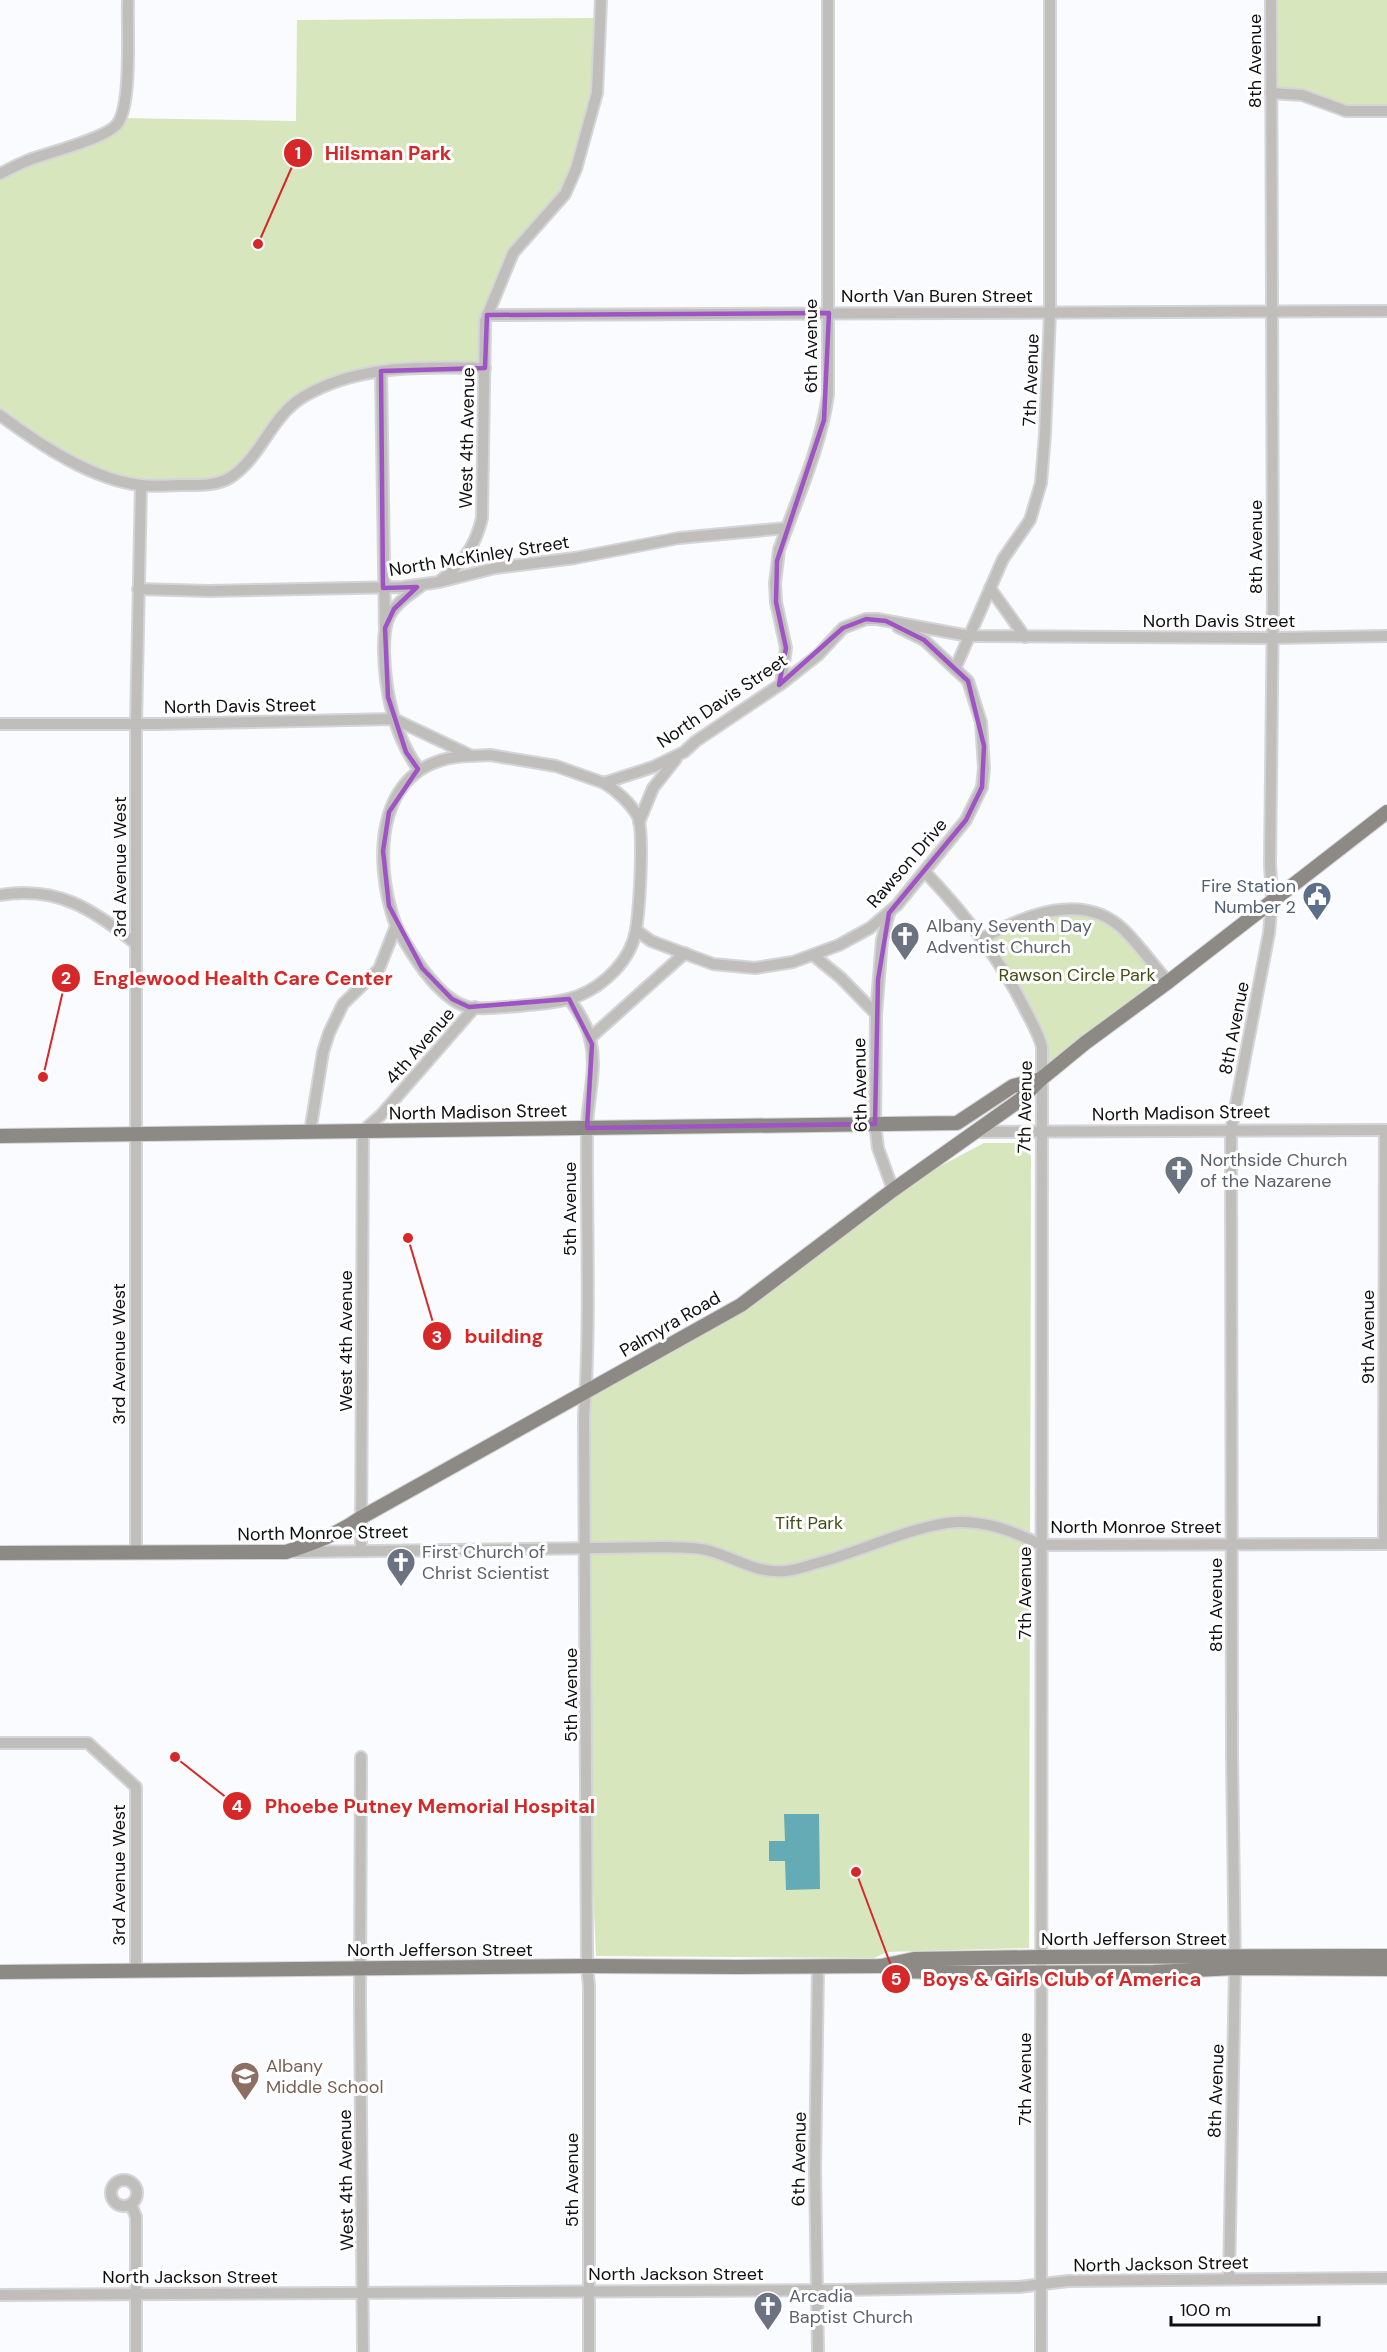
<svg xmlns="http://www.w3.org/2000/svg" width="1387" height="2352" viewBox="0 0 1387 2352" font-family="'DM Sans',sans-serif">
<rect width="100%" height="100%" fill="#fafbfe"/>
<g fill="#d8e6bd">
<polygon points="1272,0 1387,0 1387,110 1346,110 1272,92"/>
<polygon points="597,18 595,93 563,193 524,236 483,321 483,366 413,365 316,387 225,478 141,484 90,469 0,414 0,176 107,134 121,118 296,121 297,20"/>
<polygon points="1065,911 1105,919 1121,930 1166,982 1044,1077 1043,1047 984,939 1009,926"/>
<polygon points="984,1143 1020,1143 1031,1156 1029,1948 887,1952 874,1958 596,1956 589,1796 587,1394 742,1306 895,1190"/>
</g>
<polygon fill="#65abb6" points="784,1814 819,1814 820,1889 786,1890 785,1861 769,1861 769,1841 785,1841"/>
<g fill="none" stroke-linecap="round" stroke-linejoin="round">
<g stroke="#d4d5d8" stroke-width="14">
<g id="minor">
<polyline points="1271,93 1302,95 1346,111 1387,111"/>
<path d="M0 174C9 169 19 164 29 160 47 153 109 138 118 123 132 102 127 28 128 0"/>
<polyline points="487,315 1387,311"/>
<polyline points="381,371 385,628"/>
<path d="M0 415C39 444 92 480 141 485 154 487 169 485 182 485 198 485 217 486 231 477 262 456 271 416 303 397 358 364 424 367 485 368"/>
<path d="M441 580C463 563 476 545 482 518L485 321 513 253 565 194 576 169 597 93 601 0"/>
<polyline points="990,588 1025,637"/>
<polyline points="138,589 209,591 403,587 439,582 495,568 575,558 679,538 787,528"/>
<polyline points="955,669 1003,559 1030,520 1041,483 1045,434 1050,313 1050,0"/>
<path d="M781 684 786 648 776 602 775 583 779 550C797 498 820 450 828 395V0"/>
<polyline points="0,724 158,724 394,719 472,756 490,755 556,766 604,783 653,767 684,752 696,741 781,684 818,655 843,628 866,619 877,619 969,636 1273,638 1387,636"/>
<path d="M419 770C394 735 385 694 384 651 384 640 384 629 388 619 394 604 409 595 421 586"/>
<path d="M604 783C616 790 630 803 637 815 645 829 639 911 636 930L651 941 713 964 755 968 793 962 839 945 870 928 897 905 966 820 982 787 984 768 981 722 968 681 924 640 898 627"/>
<polyline points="639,822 653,788 676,759"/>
<path d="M925 872C965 914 999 957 1025 1009 1031 1021 1039 1034 1042 1047L1041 2352"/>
<path d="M0 895C58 886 93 909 136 944"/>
<path d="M396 926C410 952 438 999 468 1007 483 1010 504 1007 519 1006 538 1004 559 1003 578 996 605 985 631 960 636 930"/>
<path d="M983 938C1024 916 1083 890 1124 930 1140 946 1153 965 1168 982"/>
<polyline points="813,955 841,978 876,1014 875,1124 878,1148 893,1190"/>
<path d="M569 999C579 1012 588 1026 591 1043 597 1070 587 1102 587 1129 586 1224 591 1321 584 1416L587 1966 589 1986V2352"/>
<polyline points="876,1014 882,940 889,913"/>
<polyline points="590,1038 685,953"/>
<path d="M310 1132 323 1052 329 1033 343 1004 379 969 396 926C371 857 376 758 470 756"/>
<polyline points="975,1132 1387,1130"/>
<polyline points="1384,1544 1385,1130"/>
<polyline points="361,1551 363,1131 381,1115 475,1007"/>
<path d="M295 1552 669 1547C682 1548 697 1547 710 1551 735 1558 758 1574 785 1571 797 1570 809 1565 821 1562 862 1551 917 1524 958 1522 988 1521 1015 1532 1041 1545L1387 1544"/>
<polyline points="136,1553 136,724 141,485"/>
<polyline points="0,1743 88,1743 136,1787 136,1971"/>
<polyline points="361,1757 360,2001 363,2352"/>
<circle cx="124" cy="2193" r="13"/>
<polyline points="131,2204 136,2217 136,2352"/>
<polyline points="1229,2279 1235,1968 1232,1756 1231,1130 1269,933 1272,899 1270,864 1273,602 1271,0"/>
<polyline points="0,2295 837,2290 1019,2287 1068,2281 1387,2278"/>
<polyline points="818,2352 815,2170 818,1966"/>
</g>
</g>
<g stroke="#d4d5d8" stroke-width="16">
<g id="major">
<polyline points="0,1136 957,1123 1013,1086 1041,1079"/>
<path d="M0 1553 286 1552C314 1543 338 1534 362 1517L741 1305 893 1190 1020 1100 1041 1079 1085 1043 1168 982 1387 812"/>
<polyline points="881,1966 895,1971 982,1973 1154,1972 1235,1968 1387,1969"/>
<polyline points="0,1972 587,1966 738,1967 881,1966 914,1959 1042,1957 1387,1956"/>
</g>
</g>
<use href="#minor" stroke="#c0bebb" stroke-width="10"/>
<use href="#major" stroke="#8d8a85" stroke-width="14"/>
</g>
<path fill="none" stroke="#9f53c4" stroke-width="4.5" stroke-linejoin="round" d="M829 313 824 420 777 561 776 602 786 648 779 685 843 628 866 619 886 621 924 640 968 681 984 746 982 787 966 820 889 913 878 980 875 1124 587 1128 592 1044 569 999 469 1007 452 999 422 968 389 906 383 851 389 812 418 769 406 752 388 697 385 628 394 609 417 587 383 588 381 371 485 368 487 315Z"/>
<defs>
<g id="civic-pin" transform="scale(1.5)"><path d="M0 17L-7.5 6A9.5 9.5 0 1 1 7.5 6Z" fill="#5c6f8a" stroke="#fff"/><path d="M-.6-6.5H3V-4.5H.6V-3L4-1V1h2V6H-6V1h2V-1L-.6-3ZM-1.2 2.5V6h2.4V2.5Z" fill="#fff"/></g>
<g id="church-pin" transform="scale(1.5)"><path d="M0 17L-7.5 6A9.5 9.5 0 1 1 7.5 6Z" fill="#6b7280" stroke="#fff"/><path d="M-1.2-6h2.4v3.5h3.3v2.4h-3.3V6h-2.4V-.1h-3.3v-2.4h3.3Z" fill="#fff"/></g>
<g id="school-pin" transform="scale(1.5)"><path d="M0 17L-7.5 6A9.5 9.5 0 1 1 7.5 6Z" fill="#8d6e63" stroke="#fff"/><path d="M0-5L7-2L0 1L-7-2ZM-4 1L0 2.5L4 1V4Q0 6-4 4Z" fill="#fff"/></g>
</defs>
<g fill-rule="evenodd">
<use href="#civic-pin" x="1317" y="896"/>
<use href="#church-pin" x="905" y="936"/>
<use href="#church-pin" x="1179" y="1170"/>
<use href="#church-pin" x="401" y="1562"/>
<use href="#school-pin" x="245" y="2076"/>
<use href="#church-pin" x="768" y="2306"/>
</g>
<g text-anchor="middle" stroke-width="6" stroke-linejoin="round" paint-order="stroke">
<g font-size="18" fill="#0f0f12" stroke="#fff">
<text transform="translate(1255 61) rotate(-90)" y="6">8th Avenue</text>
<text x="937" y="302">North Van Buren Street</text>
<text transform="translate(811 346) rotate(-90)" y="6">6th Avenue</text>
<text transform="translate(1031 380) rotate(-88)" y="6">7th Avenue</text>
<text transform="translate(467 438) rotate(-89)" y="6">West 4th Avenue</text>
<text transform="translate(1256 547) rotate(-90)" y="6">8th Avenue</text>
<text transform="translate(479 556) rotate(-9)" y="6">North McKinley Street</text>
<text x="1219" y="627">North Davis Street</text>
<text transform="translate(722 701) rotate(-34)" y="6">North Davis Street</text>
<text transform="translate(240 706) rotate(-1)" y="6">North Davis Street</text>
<text transform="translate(907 863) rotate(-49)" y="6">Rawson Drive</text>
<text transform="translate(120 867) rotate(-90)" y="6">3rd Avenue West</text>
<text transform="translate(1234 1028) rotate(-79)" y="6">8th Avenue</text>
<text transform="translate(420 1046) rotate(-49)" y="6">4th Avenue</text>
<text transform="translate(860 1085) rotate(-91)" y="6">6th Avenue</text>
<text transform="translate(1025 1107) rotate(-89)" y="6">7th Avenue</text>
<text transform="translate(478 1112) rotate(-1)" y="6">North Madison Street</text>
<text transform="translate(1181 1113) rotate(-1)" y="6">North Madison Street</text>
<text transform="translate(570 1209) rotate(-90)" y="6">5th Avenue</text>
<text transform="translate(670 1324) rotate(-30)" y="6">Palmyra Road</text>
<text transform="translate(1368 1337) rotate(-90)" y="6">9th Avenue</text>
<text transform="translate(346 1341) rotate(-90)" y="6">West 4th Avenue</text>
<text transform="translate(119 1354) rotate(-90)" y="6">3rd Avenue West</text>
<text x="1136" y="1533">North Monroe Street</text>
<text transform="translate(323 1533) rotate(-1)" y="6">North Monroe Street</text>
<text transform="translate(1025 1593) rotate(-90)" y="6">7th Avenue</text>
<text transform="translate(1216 1605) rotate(-90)" y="6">8th Avenue</text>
<text transform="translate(571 1695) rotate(-90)" y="6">5th Avenue</text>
<text transform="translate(119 1875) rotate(-90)" y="6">3rd Avenue West</text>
<text x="1134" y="1945">North Jefferson Street</text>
<text x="440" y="1956">North Jefferson Street</text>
<text transform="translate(1025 2079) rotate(-90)" y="6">7th Avenue</text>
<text transform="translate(1216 2091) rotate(-88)" y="6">8th Avenue</text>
<text transform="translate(799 2159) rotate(-89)" y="6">6th Avenue</text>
<text transform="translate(346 2180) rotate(-91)" y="6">West 4th Avenue</text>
<text transform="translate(572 2180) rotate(-90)" y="6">5th Avenue</text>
<text transform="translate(1161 2264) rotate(-1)" y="6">North Jackson Street</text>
<text x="676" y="2280">North Jackson Street</text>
<text x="190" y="2283">North Jackson Street</text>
</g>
<g font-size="18" fill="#4e5e75" stroke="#fff" text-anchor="end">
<text x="1296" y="892">Fire Station<tspan x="1296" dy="21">Number 2</tspan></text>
</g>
<g font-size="18" fill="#5b616d" stroke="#fff" text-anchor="start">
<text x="926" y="932">Albany Seventh Day<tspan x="926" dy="21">Adventist Church</tspan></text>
<text x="1200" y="1166">Northside Church<tspan x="1200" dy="21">of the Nazarene</tspan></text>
<text x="422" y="1558">First Church of<tspan x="422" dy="21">Christ Scientist</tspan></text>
<text x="789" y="2302">Arcadia<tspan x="789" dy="21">Baptist Church</tspan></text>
</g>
<g font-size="18" fill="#3f4e15" stroke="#fff">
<text x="1077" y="981">Rawson Circle Park</text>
<text x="809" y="1529">Tift Park</text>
</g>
<g font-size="18" fill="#785e54" stroke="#fff" text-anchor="start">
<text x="266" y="2072">Albany<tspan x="266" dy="21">Middle School</tspan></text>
</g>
</g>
<path fill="none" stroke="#d62828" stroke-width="2" d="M258 244L298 153M43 1077L66 978M408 1238L437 1336M175 1757L237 1806M856 1872L896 1979"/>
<g fill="#d62828" stroke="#fff" stroke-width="2">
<circle cx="258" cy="244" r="6"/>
<circle cx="43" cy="1077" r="6"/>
<circle cx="408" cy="1238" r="6"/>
<circle cx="175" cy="1757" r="6"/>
<circle cx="856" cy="1872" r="6"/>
<circle cx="298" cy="153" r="15"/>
<circle cx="66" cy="978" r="15"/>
<circle cx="437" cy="1336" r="15"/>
<circle cx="237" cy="1806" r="15"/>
<circle cx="896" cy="1979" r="15"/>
</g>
<g font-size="18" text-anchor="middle" font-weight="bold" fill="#fff">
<text x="298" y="159">1</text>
<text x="66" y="984">2</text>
<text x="437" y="1343">3</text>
<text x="237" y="1812">4</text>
<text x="896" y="1985">5</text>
</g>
<g font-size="20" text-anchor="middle" font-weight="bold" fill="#d62828" stroke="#fff" stroke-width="6" stroke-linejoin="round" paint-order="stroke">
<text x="388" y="160">Hilsman Park</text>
<text x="243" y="985">Englewood Health Care Center</text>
<text x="504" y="1343">building</text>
<text x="430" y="1813">Phoebe Putney Memorial Hospital</text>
<text x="1062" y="1986">Boys &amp; Girls Club of America</text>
</g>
<path d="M1171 2316v9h148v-9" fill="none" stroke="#0f0f12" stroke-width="3"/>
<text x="1180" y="2316" font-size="18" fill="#0f0f12" stroke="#ffffff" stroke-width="4.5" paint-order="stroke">100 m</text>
</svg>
